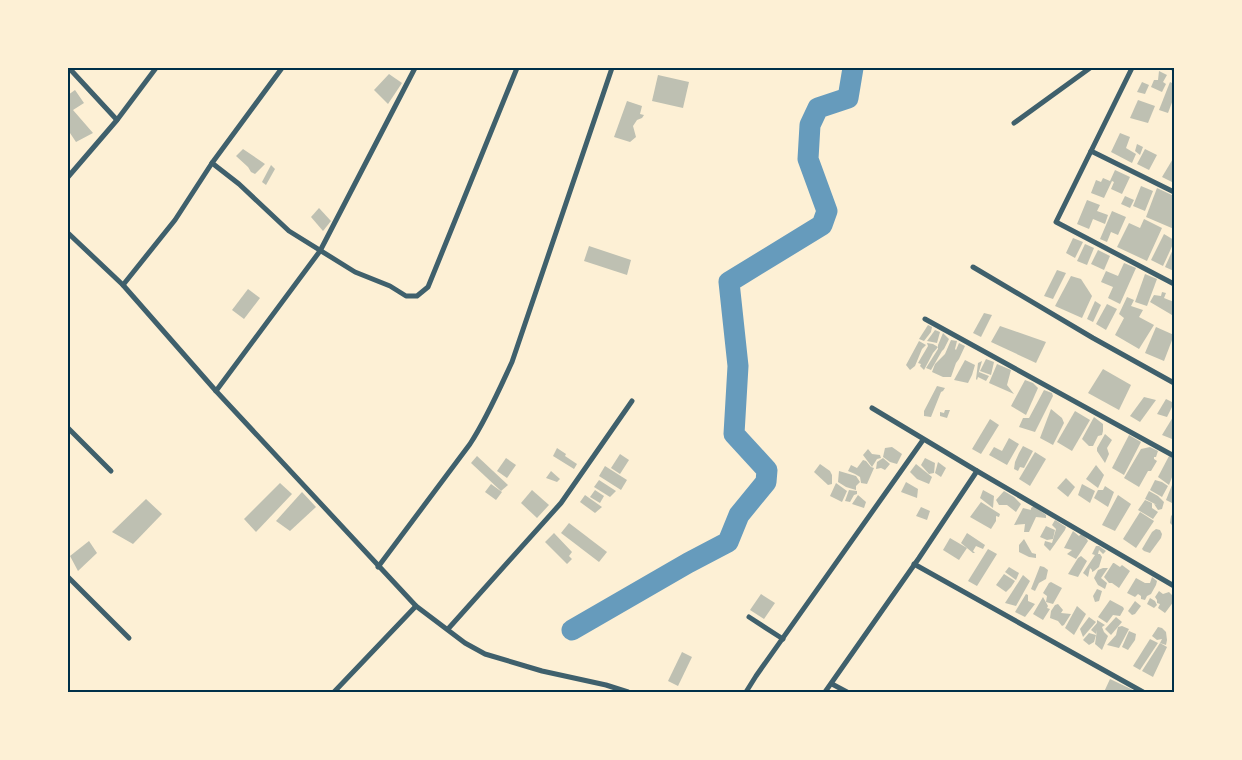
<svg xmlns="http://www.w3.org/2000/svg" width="1242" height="760" viewBox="0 0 1242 760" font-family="'Golos Text',sans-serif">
<rect width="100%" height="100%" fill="#fdf0d5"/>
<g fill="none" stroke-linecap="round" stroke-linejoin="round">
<polyline stroke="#669bbc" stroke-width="21" points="572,630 688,563 728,542 739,515 766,482 767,470 734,434 738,366 729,282 822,225 827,211 808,159 810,125 818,108 848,98 853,68"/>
</g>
<g fill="#bec0b2">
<polygon points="1159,71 1167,75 1163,82 1166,84 1162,92 1151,87 1154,80 1158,80"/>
<polygon points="389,74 402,83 388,104 374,90"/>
<polygon points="658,75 689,82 683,108 652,101"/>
<polygon points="1142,82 1149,85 1145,94 1137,92"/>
<polygon points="1170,82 1174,84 1174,97 1168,113 1159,110"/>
<polygon points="75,90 84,103 73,110 93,133 76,142 68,130 68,95"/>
<polygon points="1138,100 1155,106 1148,123 1130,118"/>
<polygon points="627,101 642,106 640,114 644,115 642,118 637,120 633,126 636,137 630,142 614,137"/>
<polygon points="1120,133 1130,137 1126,148 1136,154 1132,163 1111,152"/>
<polygon points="1137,144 1143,147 1140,155 1135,151"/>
<polygon points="243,149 265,164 255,174 251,172 248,167 236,156"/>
<polygon points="1145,149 1157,155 1149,170 1137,164"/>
<polygon points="1174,157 1174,183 1162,177"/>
<polygon points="271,165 275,169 266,185 262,182"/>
<polygon points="1115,170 1130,177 1122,194 1111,189 1114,182 1112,181 1104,198 1091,193 1096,180 1101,182 1103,178 1110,181"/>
<polygon points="1141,186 1153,191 1145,211 1133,206"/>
<polygon points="1157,188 1174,196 1174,229 1146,217"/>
<polygon points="1125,196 1134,200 1130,208 1121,204"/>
<polygon points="1087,200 1100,205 1097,211 1108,215 1105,224 1093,219 1089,229 1077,224"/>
<polygon points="319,208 331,221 323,231 311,217"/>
<polygon points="1112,211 1126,217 1118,235 1111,232 1107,242 1100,239"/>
<polygon points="1144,219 1162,228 1147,261 1117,247 1129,223 1140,228"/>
<polygon points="1164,234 1174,240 1174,242 1163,266 1151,260"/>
<polygon points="1073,238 1083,242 1075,258 1066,253"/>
<polygon points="1085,244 1094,248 1087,265 1077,261"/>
<polygon points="589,246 631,260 627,275 584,261"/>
<polygon points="1174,247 1174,271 1165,267"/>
<polygon points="1098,250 1110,256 1104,270 1091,264"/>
<polygon points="1124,263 1136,268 1120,304 1108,298 1113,287 1101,282 1106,271 1118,276"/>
<polygon points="1057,270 1066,273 1053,299 1044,296"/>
<polygon points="1145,274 1157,279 1147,306 1135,302"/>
<polygon points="1071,276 1081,279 1092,296 1082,318 1055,306"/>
<polygon points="248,289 260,298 244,319 232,310"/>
<polygon points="1162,292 1166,293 1164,298 1174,302 1174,308 1172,315 1150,302 1154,295 1161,296"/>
<polygon points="1127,297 1134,300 1131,306 1143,310 1139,317 1154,325 1139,349 1115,335 1124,318 1119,314"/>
<polygon points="1095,301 1101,305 1093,322 1087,319"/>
<polygon points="1107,304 1117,309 1106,330 1096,324"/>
<polygon points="984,313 992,315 981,337 973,333"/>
<polygon points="928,325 932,327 931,332 924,341 919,339"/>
<polygon points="1000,326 1046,342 1036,363 991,342"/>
<polygon points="1156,327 1174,335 1164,361 1145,353"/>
<polygon points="935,330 940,332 937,343 927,341"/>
<polygon points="943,333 949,339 944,349 942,351 931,370 926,368 938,349 938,345"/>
<polygon points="951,340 957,341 955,349 956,350 959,343 965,346 959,359 956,363 951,377 943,377 932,372 935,364 945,354"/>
<polygon points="919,341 926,345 922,349 915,366 910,370 906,365"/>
<polygon points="927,343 933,344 938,347 933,353 924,370 920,366 921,364 918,363 928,346"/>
<polygon points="986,359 994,362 991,375 980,371"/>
<polygon points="965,360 975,365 972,375 968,383 954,380"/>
<polygon points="982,361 978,375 979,372 989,376 986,381 978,377 977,380 976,379 978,363"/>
<polygon points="997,364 1011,370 1007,385 1014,394 989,383"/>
<polygon points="1103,369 1131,385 1119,410 1088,393"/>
<polygon points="1025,380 1033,383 1038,388 1026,415 1011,406"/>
<polygon points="937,386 945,388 943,391 941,392 931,417 924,416 924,411"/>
<polygon points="1044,390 1052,393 1053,396 1035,432 1019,427 1023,418 1029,418"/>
<polygon points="1144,397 1156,400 1140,422 1130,416"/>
<polygon points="1166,399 1174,403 1167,417 1157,414"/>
<polygon points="1051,409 1062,418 1064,423 1053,445 1040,438"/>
<polygon points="945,410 950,410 947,418 940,416 940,412 944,413"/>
<polygon points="1075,411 1090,420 1072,451 1057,442"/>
<polygon points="1094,417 1103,424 1103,431 1102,435 1098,436 1093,446 1089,446 1082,439"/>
<polygon points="1173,417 1174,417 1174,435 1172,439 1162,435"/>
<polygon points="990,419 999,425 981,454 972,449"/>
<polygon points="1105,434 1112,440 1107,448 1109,454 1105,463 1097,451 1097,448"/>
<polygon points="1129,435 1141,442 1124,475 1112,468"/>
<polygon points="1009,438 1019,444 1007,465 989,455 994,447 1002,451"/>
<polygon points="1023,446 1033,451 1024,468 1020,467 1018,471 1014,469 1015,462 1019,453"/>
<polygon points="892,447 902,454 897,464 890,462 883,457 885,448"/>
<polygon points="1150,447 1158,451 1156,457 1154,457 1154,459 1157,461 1151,471 1148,471 1139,487 1124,478 1141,449"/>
<polygon points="557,448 566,454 565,456 577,464 574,469 553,456"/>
<polygon points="868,449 872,454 880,455 881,458 877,459 872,467 863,455"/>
<polygon points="1035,452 1046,459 1030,486 1019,479"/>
<polygon points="620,454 629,460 620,474 611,468"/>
<polygon points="477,456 508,485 501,491 471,463"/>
<polygon points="1169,456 1174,459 1174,472 1169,485 1158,477"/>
<polygon points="506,458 516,465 507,478 497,471"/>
<polygon points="883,458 890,464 885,470 881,468 876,469 877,462"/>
<polygon points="925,458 935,463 934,473 929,474 921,465"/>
<polygon points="863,460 866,461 871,467 874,468 867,484 861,483 860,477 855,474 848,471 851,465 857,468"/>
<polygon points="938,462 946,468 941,477 935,473"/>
<polygon points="820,464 830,471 832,475 832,484 828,485 814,472"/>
<polygon points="916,464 932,477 929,484 917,479 910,472"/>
<polygon points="1096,465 1104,475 1098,488 1086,479"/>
<polygon points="605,466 627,480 621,490 599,476"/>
<polygon points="551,471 560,479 557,482 546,478"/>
<polygon points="839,471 856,476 860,482 856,486 856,490 846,487 838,482"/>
<polygon points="1066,478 1075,487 1068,497 1057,488"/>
<polygon points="599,480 616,491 610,497 594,487"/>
<polygon points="1155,480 1162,482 1168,486 1162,497 1150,490"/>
<polygon points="1174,480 1174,504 1166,500"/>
<polygon points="906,482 918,489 917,498 901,492"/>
<polygon points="280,483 292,494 256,532 244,519"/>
<polygon points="836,483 847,491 842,502 830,496"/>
<polygon points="491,484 502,492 496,500 485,492"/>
<polygon points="1082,484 1095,491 1090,503 1078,495"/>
<polygon points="1105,486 1114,492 1108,507 1094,498 1098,490 1103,490"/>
<polygon points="532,490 549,505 537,518 521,503"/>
<polygon points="595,490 604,496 600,503 590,497"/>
<polygon points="849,490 857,491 857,494 854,495 850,502 845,501"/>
<polygon points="983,490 994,496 993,508 980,498"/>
<polygon points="1004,491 1014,497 1021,504 1016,512 1007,505 999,505 996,500"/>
<polygon points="1149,491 1158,496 1164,502 1162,509 1158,510 1154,504 1157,505 1145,499"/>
<polygon points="302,492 316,507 290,531 276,521"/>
<polygon points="585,495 602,507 595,513 580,502"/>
<polygon points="858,495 866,502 864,508 852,504"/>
<polygon points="1118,495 1131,504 1115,531 1102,525"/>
<polygon points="146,499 162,514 133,544 112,532"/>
<polygon points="1145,500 1152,503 1152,508 1158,512 1153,519 1138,510"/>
<polygon points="981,502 1000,514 999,517 996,516 996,521 991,529 970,517"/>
<polygon points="1034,506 1046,515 1046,518 1036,517 1029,532 1024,532 1025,524 1014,525 1023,508 1031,510 1031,508"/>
<polygon points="921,507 930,511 927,520 916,516"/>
<polygon points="1140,512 1154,521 1136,548 1123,539"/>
<polygon points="1174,513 1174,527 1170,523 1171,516"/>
<polygon points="1055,520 1066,527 1065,530 1050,551 1044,545 1045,541 1052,543 1056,529 1052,525"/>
<polygon points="569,523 607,552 599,562 561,533"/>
<polygon points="1046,526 1055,530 1053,539 1047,540 1040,537"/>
<polygon points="1156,529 1160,530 1162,534 1161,538 1150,553 1144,551 1142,549 1152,532"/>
<polygon points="1073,531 1079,536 1081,534 1086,538 1088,541 1076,559 1067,554 1072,550 1064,548"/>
<polygon points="554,533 572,552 569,556 572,559 567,564 545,542"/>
<polygon points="967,533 985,545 983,549 976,546 973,551 975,553 973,553 961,543"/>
<polygon points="950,538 967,548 959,560 943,550"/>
<polygon points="1024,539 1032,553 1036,554 1036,558 1029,557 1019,552 1019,545"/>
<polygon points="89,541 97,553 78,571 70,556"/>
<polygon points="1096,546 1099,546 1106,551 1103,554 1099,550 1098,554 1100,554 1102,557 1099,567 1094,571 1092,572 1092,570 1090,568 1088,577 1083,573 1095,555 1092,554"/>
<polygon points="988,549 997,554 977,586 968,581"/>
<polygon points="1081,556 1087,561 1078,577 1068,574 1078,558"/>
<polygon points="1113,563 1114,563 1120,567 1122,565 1130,571 1119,588 1112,583 1109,583 1104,577"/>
<polygon points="1040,566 1044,567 1048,570 1046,579 1039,583 1035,591 1031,589"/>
<polygon points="1009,567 1019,573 1016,580 1005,572"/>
<polygon points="1103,568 1108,568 1101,578 1107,583 1105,589 1098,585 1094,578 1098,570"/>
<polygon points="1004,574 1015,581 1011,587 1006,592 996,585"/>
<polygon points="1023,575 1030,581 1016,606 1005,603"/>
<polygon points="1152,577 1157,581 1156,585 1151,594 1147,596 1145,600 1141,599 1141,596 1138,594 1135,597 1127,593 1136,578 1145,583 1150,583"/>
<polygon points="1051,582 1062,588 1053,604 1046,602 1047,596 1043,593 1049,583"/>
<polygon points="1097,589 1102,591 1099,601 1095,602 1093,596"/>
<polygon points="1159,591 1163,594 1169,592 1174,597 1174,601 1165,613 1158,608 1160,604 1157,603 1157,600 1155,597"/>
<polygon points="761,594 775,603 764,619 750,610"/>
<polygon points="1026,594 1028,595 1028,601 1035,604 1025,617 1015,612"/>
<polygon points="1043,597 1048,606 1047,608 1050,609 1043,620 1033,614"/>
<polygon points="1150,598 1155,601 1157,605 1154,608 1147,604"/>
<polygon points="1110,600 1123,607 1124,609 1120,616 1113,615 1107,623 1098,617"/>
<polygon points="1135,601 1141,606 1135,614 1132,615 1128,611"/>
<polygon points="1058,604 1063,610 1061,613 1071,614 1064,625 1062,626 1058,621 1050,618 1051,611 1055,605"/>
<polygon points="1077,606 1086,614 1074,635 1065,628"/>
<polygon points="1089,617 1096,622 1083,637 1080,629"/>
<polygon points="1116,617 1122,622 1111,635 1105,629"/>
<polygon points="1097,620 1105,625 1102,627 1104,632 1108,636 1102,650 1095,644 1097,630 1096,634 1091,630 1097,623"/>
<polygon points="1122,626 1129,629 1119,648 1107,645 1116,635 1118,627"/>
<polygon points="1158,627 1162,628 1166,632 1167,640 1166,645 1160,643 1162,639 1157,640 1152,636"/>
<polygon points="1129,631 1136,634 1135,640 1128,650 1122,647"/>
<polygon points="1089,633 1096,635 1094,642 1089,645 1083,640"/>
<polygon points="1150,639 1158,643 1140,670 1133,666"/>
<polygon points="1160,643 1167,647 1153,677 1142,671"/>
<polygon points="682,652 692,657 678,686 668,681"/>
<polygon points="1110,679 1131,689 1135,692 1104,692"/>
</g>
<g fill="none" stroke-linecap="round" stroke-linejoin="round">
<g stroke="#3f606c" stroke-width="5">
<polyline points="69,68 117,120"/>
<polyline points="1132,68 1056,222 1174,284"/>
<polyline points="1173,68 1174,69"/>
<polyline points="1014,123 1090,68"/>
<polyline points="1091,151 1174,192"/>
<polyline points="212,163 239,184 289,231 355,272 390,286 406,296 417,296 428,287 517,68"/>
<polyline points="68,177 117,120 156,68"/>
<polyline points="68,233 123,285 216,391 416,606 465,643 485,654 542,671 606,685 628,692"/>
<polyline points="973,267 1093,338 1174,383"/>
<polyline points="123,285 175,220 212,163 282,68"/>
<polyline points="925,319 1174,456"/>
<polyline points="216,391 320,251 415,68"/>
<polyline points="872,408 977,471 1174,586"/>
<polyline points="68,428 111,471"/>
<polyline points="914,564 1143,692"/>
<path d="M378 567 470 444C487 418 499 390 512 362L612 68"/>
<polyline points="68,577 129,638"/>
<polyline points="749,617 783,639"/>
<polyline points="448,629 561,503 632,401"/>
<polyline points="832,684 847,692"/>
<polyline points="334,692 416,606"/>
<polyline points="746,692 756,676 923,440"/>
<polyline points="825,692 919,558 977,471"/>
</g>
</g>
<rect width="1242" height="760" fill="none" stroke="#fdf0d5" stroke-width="138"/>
<rect x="69" y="69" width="1104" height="622" fill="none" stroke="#003049" stroke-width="2"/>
</svg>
